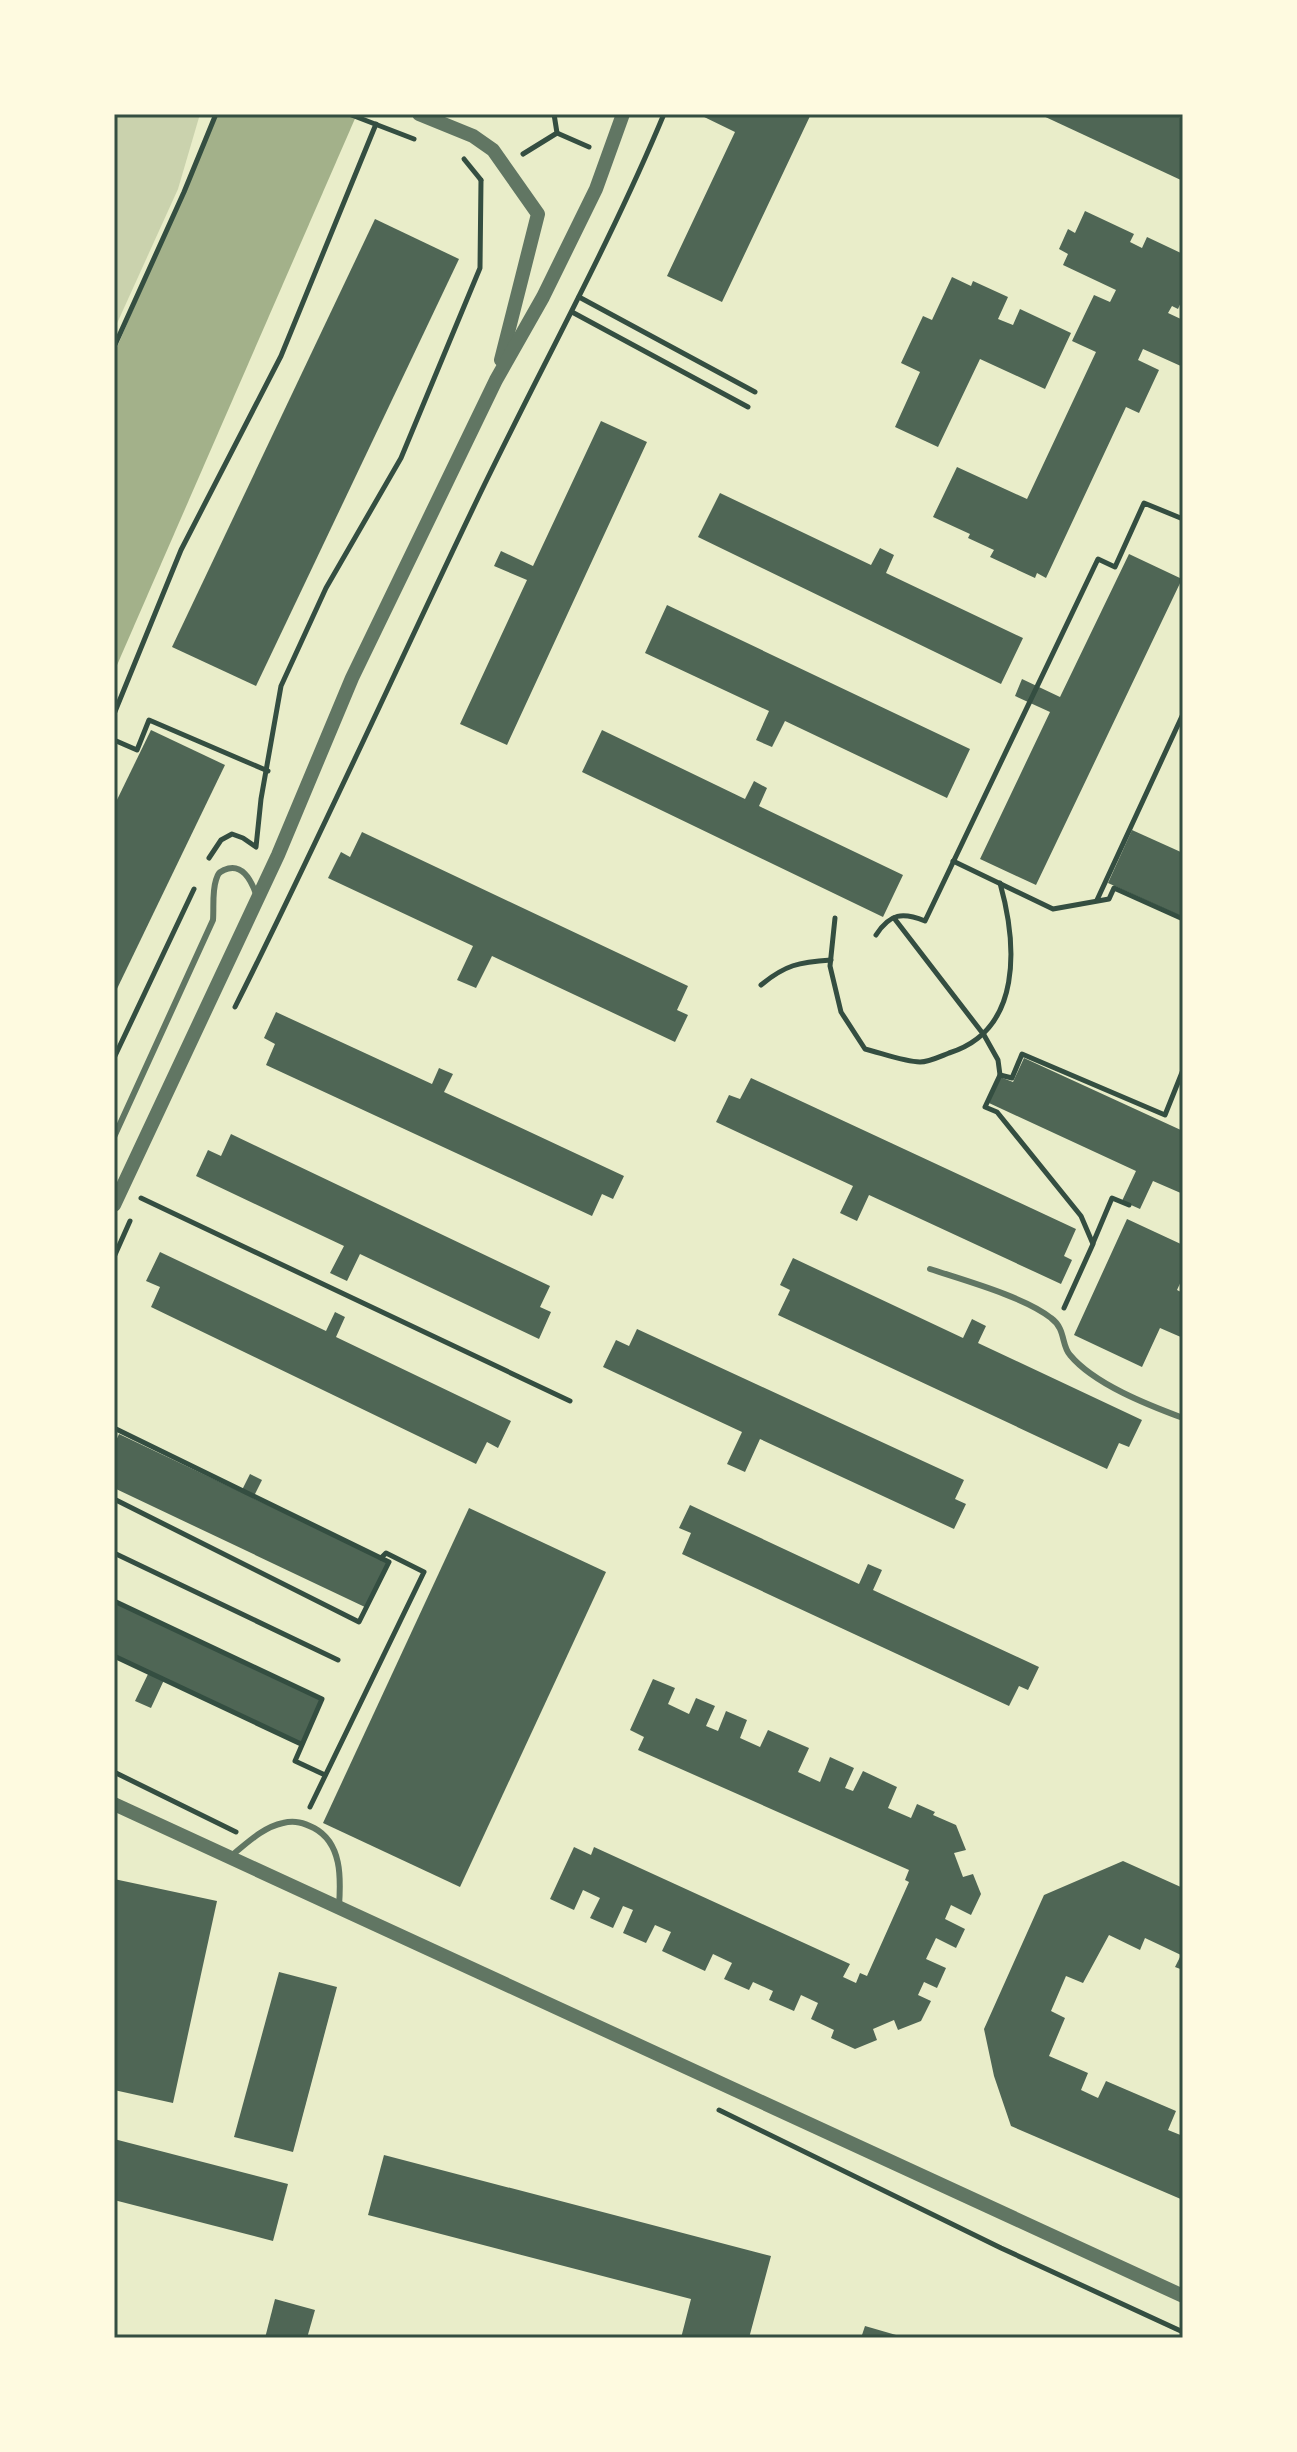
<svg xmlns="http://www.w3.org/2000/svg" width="1297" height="2452" viewBox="0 0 1297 2452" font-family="Arial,sans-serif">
<rect width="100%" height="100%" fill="#e9edc9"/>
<polygon fill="#cad2ad" points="114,114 200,114 178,189 114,330"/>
<polygon fill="#a3b18a" points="218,114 357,114 114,672 114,354"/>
<g fill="#4f6655">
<polygon points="698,114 736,114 743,117 744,114 811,114 722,302 667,276 735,132"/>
<polygon points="1039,114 1173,114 1183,119 1183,181"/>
<polygon points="1085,211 1134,234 1130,242 1142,248 1147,237 1183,254 1183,298 1178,309 1172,306 1168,313 1183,320 1183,367 1143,349 1138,360 1159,370 1139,413 1126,407 1046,578 1037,573 1035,578 990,557 994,550 968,538 970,534 933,517 957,467 1027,499 1096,352 1072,341 1094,295 1110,302 1116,290 1063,265 1068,254 1059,249 1068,229 1075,233"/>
<polygon points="375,219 459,259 256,686 172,647"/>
<polygon points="952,277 971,286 973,281 1008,297 998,319 1013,325 1020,309 1071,333 1045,389 980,359 938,447 895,427 920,372 901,363 923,316 932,320"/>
<polygon points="601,421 647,442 507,745 460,724 527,580 494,566 501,551 533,566"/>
<polygon points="720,493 871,565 880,548 894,555 886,573 1023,638 1001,684 698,537"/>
<polygon points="1129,554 1182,579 1036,885 980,859 1050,712 1015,696 1022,679 1060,697"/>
<polygon points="667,605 970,749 947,798 785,721 772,747 756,740 769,711 645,653"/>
<polygon points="151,730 225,765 114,995 114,806"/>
<polygon points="602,730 745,799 754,781 767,788 759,806 903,875 883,917 582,772"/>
<polygon points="1132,830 1183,853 1183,917 1108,883"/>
<polygon points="362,832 688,986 677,1010 688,1015 675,1042 492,956 476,988 457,980 473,946 328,878 341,852 350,857"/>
<polygon points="276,1012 432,1084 439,1068 453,1074 444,1092 624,1176 613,1199 602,1194 592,1216 266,1065 275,1044 264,1038"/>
<polygon points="1024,1058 1183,1131 1183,1194 1153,1181 1140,1209 1122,1201 1136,1171 989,1103 1000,1077 1013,1082"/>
<polygon points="751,1078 1076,1229 1064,1256 1072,1260 1061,1284 869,1195 857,1221 840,1213 853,1186 716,1122 729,1095 740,1099"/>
<polygon points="231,1134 550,1286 540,1307 551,1312 539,1339 360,1254 347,1281 330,1273 344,1246 196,1176 208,1150 221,1156"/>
<polygon points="1127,1219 1183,1245 1183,1277 1177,1290 1183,1293 1183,1338 1160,1328 1142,1367 1074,1335"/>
<polygon points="160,1252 326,1331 335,1312 345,1317 336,1337 511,1421 498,1448 487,1442 476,1464 151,1307 160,1287 146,1281"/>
<polygon points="793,1258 963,1338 972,1319 986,1326 978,1343 1142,1420 1129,1447 1119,1443 1107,1469 778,1315 790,1290 780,1285"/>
<polygon points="637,1329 964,1480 955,1499 966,1504 954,1529 760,1439 745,1472 727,1464 742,1432 603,1367 616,1340 629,1346"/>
<polygon points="119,1434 241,1492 250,1474 262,1480 253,1498 389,1562 367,1608 114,1488 114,1445"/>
<polygon points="690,1505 859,1584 868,1564 882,1570 873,1590 1039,1667 1028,1690 1019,1686 1009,1706 682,1554 691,1533 679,1528"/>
<polygon points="469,1508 606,1572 460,1887 323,1823"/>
<polygon points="114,1601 322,1699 301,1744 164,1680 151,1708 135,1701 149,1672 114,1656"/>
<polygon points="653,1679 675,1688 668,1704 689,1714 696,1698 715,1706 706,1726 718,1731 726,1711 747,1720 740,1738 760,1747 768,1730 809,1748 798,1772 820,1782 830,1757 854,1768 845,1788 853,1791 863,1771 897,1787 888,1808 911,1818 917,1804 935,1812 933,1815 956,1825 966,1850 954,1853 963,1877 973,1874 981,1894 971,1915 951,1905 945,1919 965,1929 956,1948 936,1938 926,1959 946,1968 937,1988 924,1982 918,1995 931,2001 921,2021 898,2030 894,2020 873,2029 877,2040 855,2049 831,2038 834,2030 811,2019 818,2003 801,1995 794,2011 769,2000 773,1991 753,1982 749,1990 724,1979 732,1963 713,1954 705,1971 662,1951 671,1932 655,1925 646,1943 623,1933 633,1910 623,1906 613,1928 590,1918 600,1898 583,1890 574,1910 550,1899 574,1847 591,1855 594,1847 850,1964 843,1977 856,1983 860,1973 867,1976 909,1882 905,1880 909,1870 638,1750 644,1737 630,1730"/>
<polygon points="1123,1861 1183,1888 1183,1970 1175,1967 1181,1955 1145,1938 1140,1950 1109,1935 1083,1983 1066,1976 1051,2011 1065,2018 1049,2056 1088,2073 1081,2090 1098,2098 1106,2081 1176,2111 1168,2130 1183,2136 1183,2200 1011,2126 994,2076 984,2029 1044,1895"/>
<polygon points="114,1879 217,1901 173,2103 114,2090"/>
<polygon points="279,1972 337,1987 293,2152 234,2137"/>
<polygon points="114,2139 288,2184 273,2241 114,2200"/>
<polygon points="384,2155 771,2256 749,2338 681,2338 691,2299 368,2215"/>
<polygon points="275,2299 315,2310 307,2338 265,2338"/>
<polygon points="865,2326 903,2337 903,2338 861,2338"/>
</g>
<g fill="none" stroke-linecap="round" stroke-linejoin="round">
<g stroke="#344e41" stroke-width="5">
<polyline points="349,114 414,139"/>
<polyline points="557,133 589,147"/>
<polyline points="523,154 557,133 554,114"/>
<polyline points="464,159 481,180"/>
<polyline points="579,297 755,392"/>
<polyline points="572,312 748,407"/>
<polyline points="114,347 184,192 216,114"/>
<polyline points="114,714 181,550 281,356 376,124"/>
<polyline points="114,740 137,750 149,720 268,771"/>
<polyline points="209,858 221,840 232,834 243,838 256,847 261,799 281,686 326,588 401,458 480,268 481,180"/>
<polyline points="953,861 1053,909 1109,899 1114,888 1183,919"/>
<polyline points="1097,900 1183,714"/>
<path d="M835 918 830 966 841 1012 865 1049C881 1053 905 1062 920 1062 929 1062 941 1056 949 1053 1023 1030 1017 944 1000 883"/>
<polyline points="894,918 984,1035 998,1060 1000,1075"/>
<path d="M876 935C890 913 903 912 925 921L1098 559 1115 567 1144 503 1183 519"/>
<path d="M761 985C785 965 799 962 831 960"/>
<path d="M235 1007C319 840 396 669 477 500 539 371 609 246 664 114"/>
<polyline points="114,1058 194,889"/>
<polyline points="141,1198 570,1401"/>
<polyline points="1093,1243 1112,1198 1129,1205"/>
<polyline points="114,1257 130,1221"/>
<polyline points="1064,1308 1093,1244 1081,1216 997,1112 985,1107 1000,1075 1012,1078 1022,1054 1165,1115 1183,1070"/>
<polyline points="114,1428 389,1562 359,1622 114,1499"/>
<polyline points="114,1553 338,1660"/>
<polyline points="114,1601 322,1699 295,1761 325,1775"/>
<polyline points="114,1656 301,1744"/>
<polyline points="114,1772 236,1832"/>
<polyline points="310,1807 424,1572 386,1553 381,1558"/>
<polyline points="719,2110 1001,2248 1183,2332"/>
</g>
<g stroke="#617663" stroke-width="6">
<path d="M114 1137 213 920C214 907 212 892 216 880 218 874 218 873 224 870 242 862 251 880 256 894"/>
<path d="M930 1269C963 1280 1025 1297 1051 1318 1066 1329 1061 1345 1070 1355 1094 1384 1148 1405 1183 1418"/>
<path d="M231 1856C246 1844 263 1827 283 1823 295 1820 304 1823 314 1828 342 1843 341 1878 339 1906"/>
</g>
<g stroke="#617663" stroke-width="14">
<polyline points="419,114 473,136 493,150 538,214 501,360"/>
<polyline points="114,1205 278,855 352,678 496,380 543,297 596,189 623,114"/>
<polyline points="114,1804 1183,2296"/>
</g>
</g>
<rect width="1297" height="2452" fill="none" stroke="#fefae0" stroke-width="232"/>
<rect x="116" y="116" width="1065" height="2220" fill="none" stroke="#344e41" stroke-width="3"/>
</svg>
